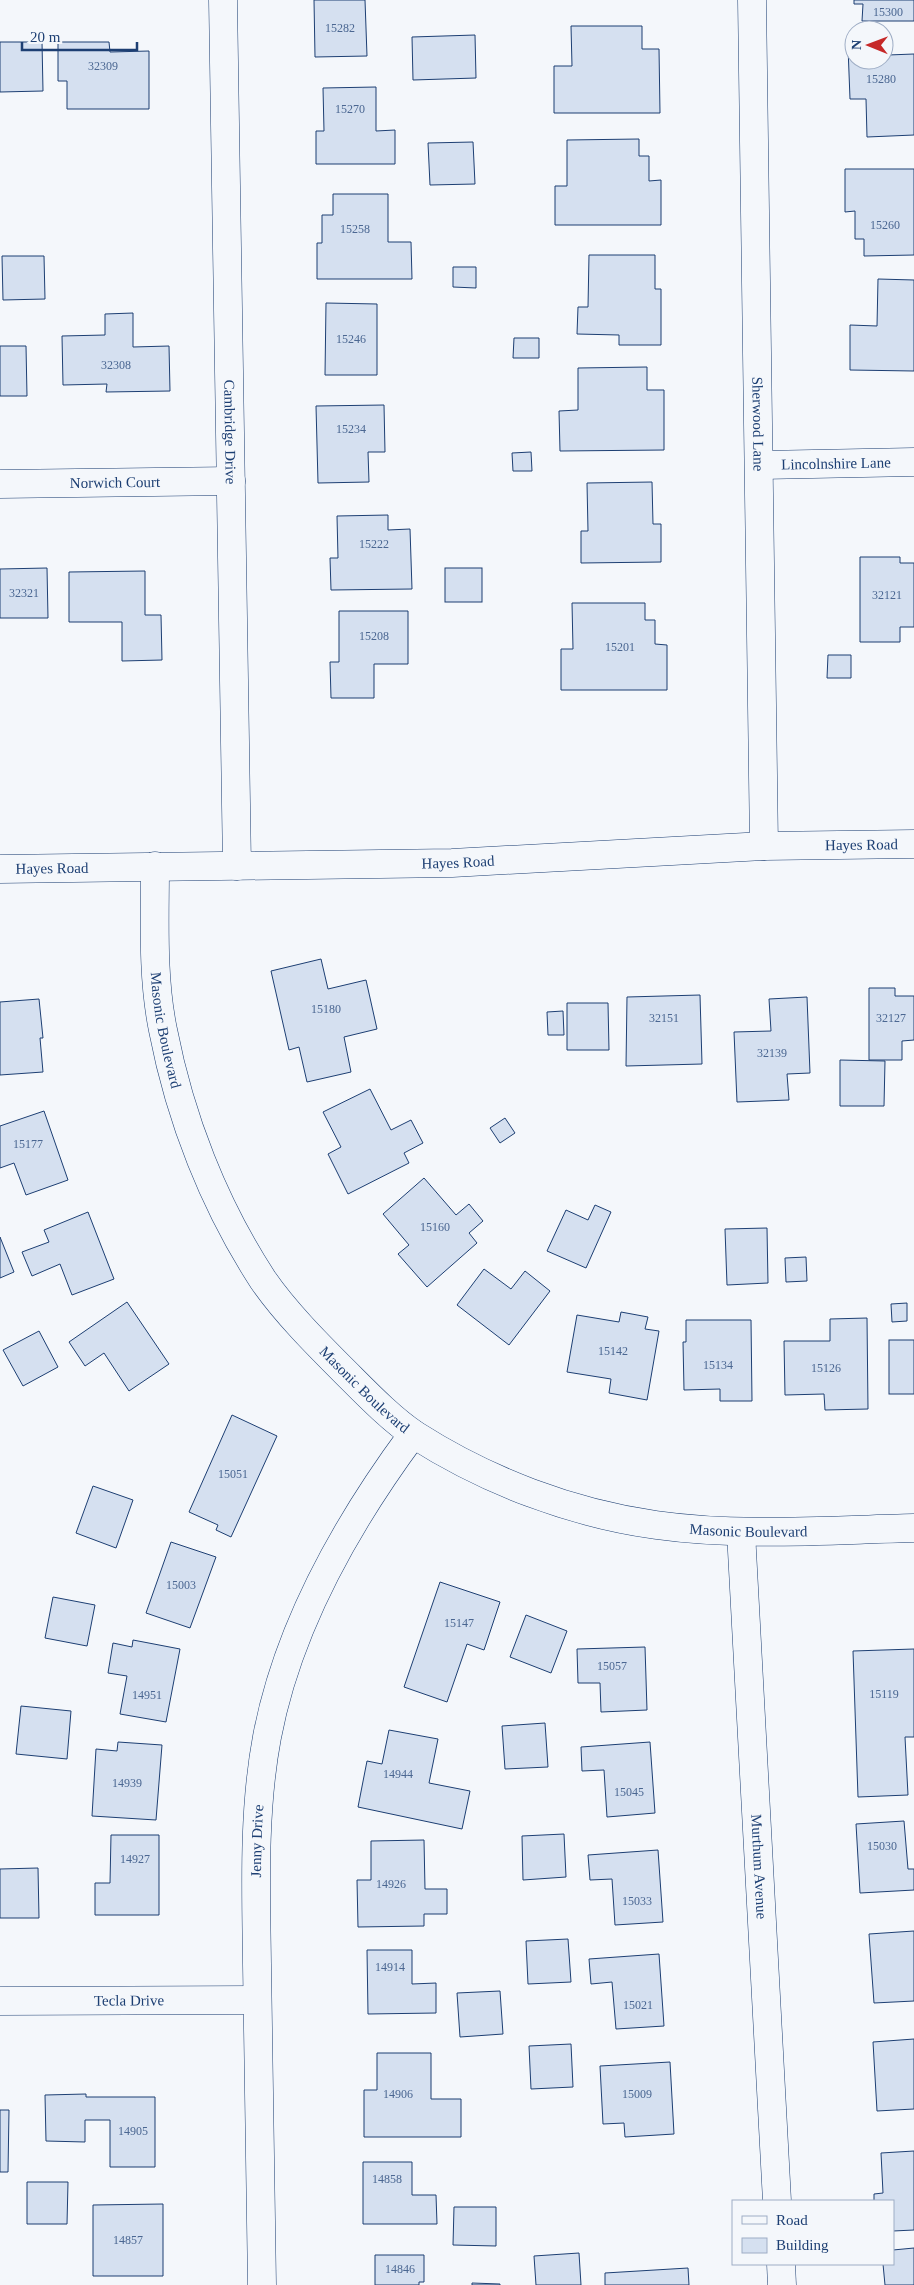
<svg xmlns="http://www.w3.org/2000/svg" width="914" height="2285" viewBox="0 0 914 2285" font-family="'Times New Roman',serif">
<rect width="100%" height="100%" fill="#f4f7fb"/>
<g fill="#d5e0f0" stroke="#1d3f73">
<polygon points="314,0 365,0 367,56 315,57"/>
<polygon points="854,0 914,0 914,21 862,21 863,4 854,4"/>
<polygon points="571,26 642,26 642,49 659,49 660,113 554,113 554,66 572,66"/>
<polygon points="475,35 476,78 413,80 412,37"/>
<polygon points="0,42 42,42 43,91 0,92"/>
<polygon points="58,42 109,42 110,52 149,51 149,109 67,109 67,81 58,81"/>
<polygon points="888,45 888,55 914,54 914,135 867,137 866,99 850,99 848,47 854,47 854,60 884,60 884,46"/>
<polygon points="376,87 376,131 395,130 395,164 316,164 316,131 324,131 323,88"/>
<polygon points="639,139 639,156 649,156 649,181 661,180 661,225 555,225 555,186 567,186 567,140"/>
<polygon points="473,142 475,184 430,185 428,143"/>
<polygon points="845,169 914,169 914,255 864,256 864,239 855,239 855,211 845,212"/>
<polygon points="333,194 388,194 388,242 411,242 412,279 317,279 317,243 322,243 322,215 333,215"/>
<polygon points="589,255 655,255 655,289 661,289 661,345 619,345 619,335 577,334 578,307 588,307"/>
<polygon points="2,256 44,256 45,299 3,300"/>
<polygon points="453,267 476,267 476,288 453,287"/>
<polygon points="878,279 914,280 914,371 850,370 850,325 877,326"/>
<polygon points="326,303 377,304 377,375 325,375"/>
<polygon points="133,313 133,347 169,346 170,391 106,392 107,384 63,385 62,336 105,335 105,314"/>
<polygon points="514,338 539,338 539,358 513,358"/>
<polygon points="0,346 26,346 27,396 0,396"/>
<polygon points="647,367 647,390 664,390 664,450 560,451 559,411 578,410 578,368"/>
<polygon points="384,405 385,452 368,452 369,482 318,483 316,406"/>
<polygon points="531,452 532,471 513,471 512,453"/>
<polygon points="652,482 653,524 661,524 661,562 581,563 581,531 588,531 587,483"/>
<polygon points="388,515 388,530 410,529 412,589 331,590 330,558 338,558 337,516"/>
<polygon points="860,557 900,557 900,563 914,563 914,627 900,627 900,642 860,642"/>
<polygon points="47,568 48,618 0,618 0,569"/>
<rect x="445" y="568" width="37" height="34"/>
<polygon points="145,571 145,615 161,615 162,660 122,661 122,622 69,622 69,572"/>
<polygon points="572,603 645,603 645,620 655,620 655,644 667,645 667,690 561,690 561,649 573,649"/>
<polygon points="339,611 408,611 408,664 374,664 374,698 331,698 330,662 339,662"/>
<polygon points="828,655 851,655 851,678 827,678"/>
<polygon points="321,959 328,989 366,980 377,1029 344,1037 351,1072 307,1082 299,1047 289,1050 271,971"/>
<polygon points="869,988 895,988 895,996 914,996 914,1040 902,1041 902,1060 869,1060"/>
<polygon points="700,995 702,1064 626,1066 627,997"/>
<polygon points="807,997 810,1073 787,1074 789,1100 737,1102 734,1032 771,1031 769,999"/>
<polygon points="39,999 43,1038 40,1038 43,1072 0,1075 0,1002"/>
<polygon points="567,1003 608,1003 609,1050 567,1050"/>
<polygon points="563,1011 564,1035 548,1035 547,1012"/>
<polygon points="840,1060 885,1061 884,1106 840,1106"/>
<polygon points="370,1089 391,1130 411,1120 423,1143 404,1153 409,1163 348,1194 328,1154 341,1147 323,1112"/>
<polygon points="44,1111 68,1180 26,1195 14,1163 0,1168 0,1126"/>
<polygon points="505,1118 515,1133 500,1143 490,1128"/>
<polygon points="424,1178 456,1215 469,1204 483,1221 469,1233 477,1243 427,1287 398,1254 409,1245 383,1214"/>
<polygon points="595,1205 611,1212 586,1268 547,1251 566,1210 588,1220"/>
<polygon points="88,1212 114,1279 72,1295 60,1264 32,1276 22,1252 49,1242 44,1230"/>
<polygon points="767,1228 768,1283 727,1285 725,1229"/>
<polygon points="0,1237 14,1272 0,1278"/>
<polygon points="806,1257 807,1281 786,1282 785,1258"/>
<polygon points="484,1269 511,1289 525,1271 550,1291 509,1345 457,1305"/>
<polygon points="127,1302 169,1364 129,1391 104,1353 85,1366 69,1342"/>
<polygon points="907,1303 907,1321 892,1322 891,1304"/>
<polygon points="621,1312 648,1317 645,1329 659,1331 647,1400 609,1393 611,1379 567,1372 577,1315 619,1322"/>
<polygon points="867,1318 868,1409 825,1410 824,1394 785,1395 784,1341 830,1341 830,1319"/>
<polygon points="686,1320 751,1320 752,1401 720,1401 720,1389 684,1390 683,1342 686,1342"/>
<polygon points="39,1331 58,1367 23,1386 3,1350"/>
<rect x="889" y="1340" width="25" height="54"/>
<polygon points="232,1415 277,1436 231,1537 216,1530 218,1525 189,1512"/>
<polygon points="93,1486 133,1500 116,1548 76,1533"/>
<polygon points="171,1542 216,1557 190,1628 146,1613"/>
<polygon points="440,1582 500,1602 484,1650 467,1644 447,1702 404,1687"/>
<polygon points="53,1597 95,1605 87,1646 45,1638"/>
<polygon points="526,1615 567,1631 551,1673 510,1657"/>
<polygon points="133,1640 180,1649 166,1722 120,1714 127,1676 108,1673 113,1643 132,1647"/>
<polygon points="645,1647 647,1710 601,1712 600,1683 578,1683 577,1649"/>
<polygon points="914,1649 914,1737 905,1737 908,1795 858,1797 853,1651"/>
<polygon points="21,1706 71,1711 67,1759 16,1754"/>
<polygon points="545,1723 548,1767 505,1769 502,1726"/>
<polygon points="389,1730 438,1739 429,1783 470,1791 462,1829 358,1807 367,1761 382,1764"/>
<polygon points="118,1742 162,1745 156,1820 92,1816 96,1749 117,1751"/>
<polygon points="650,1742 655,1813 607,1817 604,1770 582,1771 581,1747"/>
<polygon points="904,1821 908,1869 914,1869 914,1890 860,1893 856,1824"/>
<polygon points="564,1834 566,1877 523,1880 522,1836"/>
<polygon points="111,1835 159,1835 159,1915 95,1915 95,1883 110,1883"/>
<polygon points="424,1840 425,1889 447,1889 447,1914 424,1914 424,1926 358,1927 357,1880 371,1880 371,1841"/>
<polygon points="658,1850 663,1922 615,1925 612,1879 590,1880 588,1855"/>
<polygon points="38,1868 39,1918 0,1918 0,1869"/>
<polygon points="914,1931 914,2001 874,2003 869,1934"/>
<polygon points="568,1939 571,1982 528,1984 526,1941"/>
<polygon points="367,1950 412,1950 412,1984 436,1983 436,2013 368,2014"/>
<polygon points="659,1954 664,2026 616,2029 612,1982 591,1984 589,1959"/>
<polygon points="500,1991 503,2034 460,2037 457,1993"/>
<polygon points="914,2039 914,2109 877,2111 873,2042"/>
<polygon points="571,2044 573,2087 531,2089 529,2046"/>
<polygon points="377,2053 431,2053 431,2099 461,2099 461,2137 364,2137 364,2090 377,2090"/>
<polygon points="670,2062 674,2134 625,2137 624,2123 603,2124 600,2066"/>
<polygon points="86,2094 86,2097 155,2097 155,2167 110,2167 110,2120 85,2120 85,2142 46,2141 45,2095"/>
<polygon points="0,2110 9,2110 8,2172 0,2172"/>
<polygon points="914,2151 914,2230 893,2231 893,2201 874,2201 874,2194 883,2193 881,2153"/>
<polygon points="363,2162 412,2162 412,2195 436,2195 437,2224 363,2224"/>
<polygon points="27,2182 68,2182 67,2224 27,2224"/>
<polygon points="163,2204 163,2276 93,2276 93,2205"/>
<polygon points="454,2207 496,2207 496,2246 453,2245"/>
<polygon points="914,2248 914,2285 885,2285 883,2264 893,2264 893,2250"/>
<polygon points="579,2253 581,2285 536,2285 534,2256"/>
<polygon points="375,2255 424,2255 424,2282 419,2282 419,2285 375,2285"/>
<polygon points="688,2268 689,2285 605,2285 605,2273"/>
<polygon points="472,2283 500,2284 500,2285 472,2285"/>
</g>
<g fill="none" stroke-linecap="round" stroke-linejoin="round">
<g stroke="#1d3f73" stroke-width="29">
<g id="minor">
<path id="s1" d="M223 0 237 866"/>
<path id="s2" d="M752 0 764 846"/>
<path id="s3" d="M760 465 914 462"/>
<path id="s4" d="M0 484 231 481"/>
<path id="s5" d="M155 866C155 920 152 977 163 1030 180 1118 214 1205 263 1280 285 1312 317 1344 345 1372 366 1393 391 1419 415 1435 487 1481 571 1513 656 1525 741 1537 828 1530 914 1528"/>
<path id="s6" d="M0 869 452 863 764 846 914 844"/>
<path id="s7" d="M741 1532 777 2201"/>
<path id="s8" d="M0 2001 257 2000"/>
<polyline points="781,2264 782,2285"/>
<path id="s9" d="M262 2285C260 2178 258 2071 257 1964 256 1889 253 1811 267 1737 288 1626 347 1523 413 1434"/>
</g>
</g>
<use href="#minor" stroke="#f4f7fb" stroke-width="28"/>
</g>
<g text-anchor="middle" stroke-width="4" stroke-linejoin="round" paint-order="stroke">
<g font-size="12" fill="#4b6792">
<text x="888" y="16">15300</text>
<text x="340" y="32">15282</text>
<text x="103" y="70">32309</text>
<text x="881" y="83">15280</text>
<text x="350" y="113">15270</text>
<text x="885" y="229">15260</text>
<text x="355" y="233">15258</text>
<text x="351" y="343">15246</text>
<text x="116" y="369">32308</text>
<text x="351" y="433">15234</text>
<text x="374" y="548">15222</text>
<text x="24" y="597">32321</text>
<text x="887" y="599">32121</text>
<text x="374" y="640">15208</text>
<text x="620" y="651">15201</text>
<text x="326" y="1013">15180</text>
<text x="664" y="1022">32151</text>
<text x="891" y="1022">32127</text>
<text x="772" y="1057">32139</text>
<text x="28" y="1148">15177</text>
<text x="435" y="1231">15160</text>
<text x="613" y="1355">15142</text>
<text x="718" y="1369">15134</text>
<text x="826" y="1372">15126</text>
<text x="233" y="1478">15051</text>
<text x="181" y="1589">15003</text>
<text x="459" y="1627">15147</text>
<text x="612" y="1670">15057</text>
<text x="884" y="1698">15119</text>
<text x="147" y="1699">14951</text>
<text x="398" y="1778">14944</text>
<text x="127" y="1787">14939</text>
<text x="629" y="1796">15045</text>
<text x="882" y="1850">15030</text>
<text x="135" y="1863">14927</text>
<text x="391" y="1888">14926</text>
<text x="637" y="1905">15033</text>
<text x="390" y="1971">14914</text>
<text x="638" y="2009">15021</text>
<text x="398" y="2098">14906</text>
<text x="637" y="2098">15009</text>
<text x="133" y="2135">14905</text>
<text x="387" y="2183">14858</text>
<text x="128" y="2244">14857</text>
<text x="400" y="2273">14846</text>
</g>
<g font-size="15" fill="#1d3f73" stroke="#f4f7fb">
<text dy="5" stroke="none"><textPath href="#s2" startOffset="424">Sherwood Lane</textPath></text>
<text dy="5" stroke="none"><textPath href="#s1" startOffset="432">Cambridge Drive</textPath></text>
<text dy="5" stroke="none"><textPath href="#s3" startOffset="76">Lincolnshire Lane</textPath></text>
<text dy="5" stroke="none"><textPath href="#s4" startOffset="115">Norwich Court</textPath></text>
<text dy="5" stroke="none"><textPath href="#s6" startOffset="862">Hayes Road</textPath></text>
<text dy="5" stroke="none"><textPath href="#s6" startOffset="458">Hayes Road</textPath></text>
<text dy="5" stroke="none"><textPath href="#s6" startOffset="52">Hayes Road</textPath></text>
<text dy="5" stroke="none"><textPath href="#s5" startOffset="165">Masonic Boulevard</textPath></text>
<text dy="5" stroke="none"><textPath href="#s5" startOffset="585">Masonic Boulevard</textPath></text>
<text dy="5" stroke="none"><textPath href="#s5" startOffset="1005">Masonic Boulevard</textPath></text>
<text dy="5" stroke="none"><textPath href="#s9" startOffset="444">Jenny Drive</textPath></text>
<text dy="5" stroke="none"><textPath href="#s7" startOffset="335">Murthum Avenue</textPath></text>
<text dy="5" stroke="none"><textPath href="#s8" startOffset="129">Tecla Drive</textPath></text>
</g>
</g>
<rect x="732" y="2200" width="162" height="65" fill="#f4f7fb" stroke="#9eadc5"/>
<rect x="742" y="2216" width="25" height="8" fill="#f4f7fb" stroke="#9eadc5"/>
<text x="776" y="2225" font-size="15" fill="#1d3f73">Road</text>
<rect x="742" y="2238" width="25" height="15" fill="#d5e0f0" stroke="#9eadc5"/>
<text x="776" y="2250" font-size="15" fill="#1d3f73">Building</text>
<g transform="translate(869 45) rotate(271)"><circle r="24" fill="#f4f7fb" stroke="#9eadc5"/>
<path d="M0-4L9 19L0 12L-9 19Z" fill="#c62828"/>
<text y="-8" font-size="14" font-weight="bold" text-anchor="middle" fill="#1d3f73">N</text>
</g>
<path d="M22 42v8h115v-8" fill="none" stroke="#1d3f73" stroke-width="2.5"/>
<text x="30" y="42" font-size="15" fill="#1d3f73" stroke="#f4f7fb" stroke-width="4" paint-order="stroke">20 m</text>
</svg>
